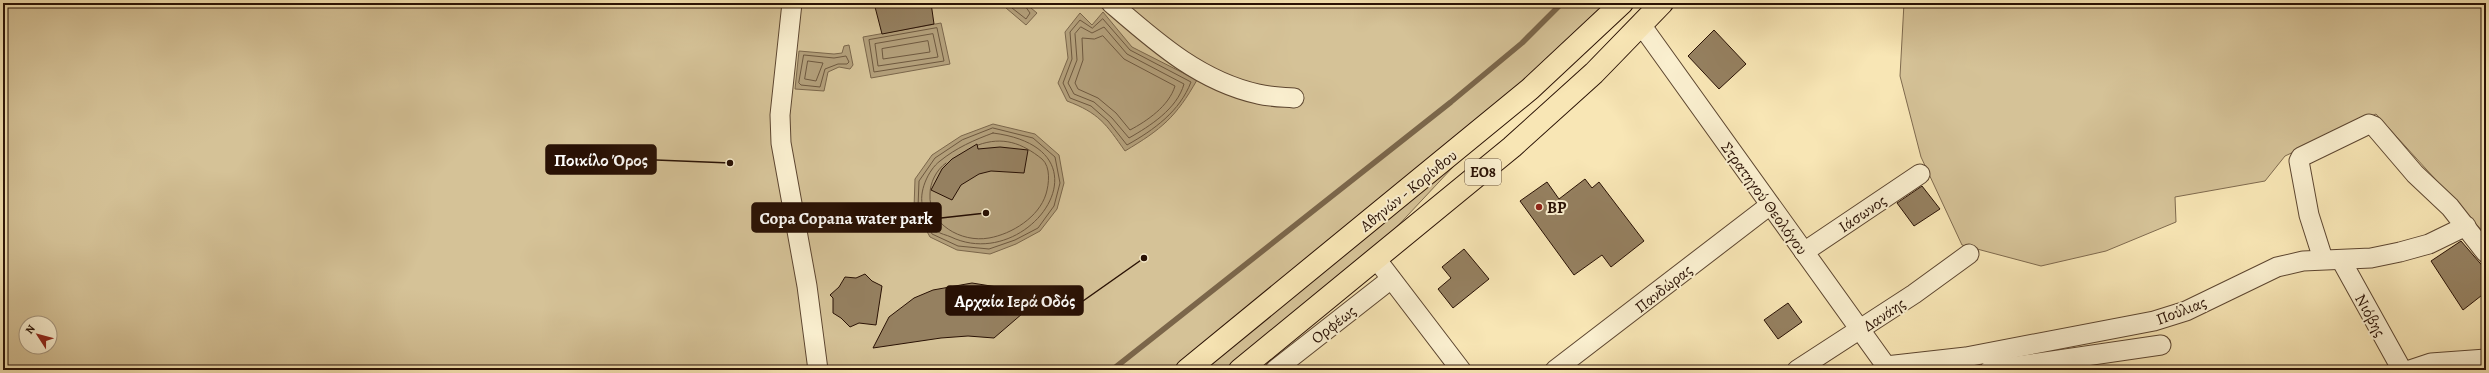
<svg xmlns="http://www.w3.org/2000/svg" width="2489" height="373" viewBox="0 0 2489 373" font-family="Alegreya,serif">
<rect width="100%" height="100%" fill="#f8e6b5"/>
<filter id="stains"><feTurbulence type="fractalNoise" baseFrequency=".005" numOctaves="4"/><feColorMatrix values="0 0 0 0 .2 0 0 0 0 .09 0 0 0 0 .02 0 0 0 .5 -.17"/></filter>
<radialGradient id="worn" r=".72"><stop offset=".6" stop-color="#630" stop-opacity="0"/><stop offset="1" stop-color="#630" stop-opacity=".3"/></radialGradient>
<g fill="#d5c297" stroke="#7f6a4e" fill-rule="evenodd">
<path d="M3 3H1607L1269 363 1259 370H3ZM26 323H50V347H26Z"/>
<polygon points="1904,3 2486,3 2486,235 2376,114 2285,156 2265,181 2175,197 2176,222 2106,251 2041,266 1962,245 1921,157 1900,76"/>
</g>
<g fill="#b29e79" stroke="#7b664a">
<polygon points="1010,3 1025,3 1037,13 1026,25 1006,8"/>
<path d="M1103 12 1132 47 1197 80C1176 117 1162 129 1125 151 1106 124 1099 113 1067 101L1058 83 1068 58 1065 32 1080 13 1092 25Z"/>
<polygon points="941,23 950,64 871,78 863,37"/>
<polygon points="849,45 853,65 850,69 839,67 828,72 824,91 795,89 799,51 834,54 842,53 844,46"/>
<polygon points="993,124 1035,134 1059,155 1064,183 1057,209 1040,231 1016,244 990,254 957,250 930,237 914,208 915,179 932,155 961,136"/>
</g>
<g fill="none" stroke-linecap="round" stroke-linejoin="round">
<g stroke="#6e583e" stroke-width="1">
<polyline points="1013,3 1012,8 1026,19 1030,13 1023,3"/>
<path d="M1103 19 1130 50 1191 82C1180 111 1154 130 1127 145L1108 121 1091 106 1070 98 1063 83 1072 59 1070 32 1080 20 1092 28Z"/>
<path d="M1081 27 1092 33 1104 27 1127 54 1184 84C1177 109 1150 126 1129 138L1112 118 1094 102 1074 94 1068 83 1077 60 1075 34Z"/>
<polygon points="937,28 944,61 874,72 869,40"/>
<polygon points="933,34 938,57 878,66 875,44"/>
<path d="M1103 36 1124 59 1175 86C1169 106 1147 121 1130 130L1116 113 1098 98 1078 89 1075 83 1083 60 1082 38 1094 39Z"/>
<polygon points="928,41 930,52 883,59 882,49"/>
<polygon points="804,55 834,58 846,56 849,62 847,64 838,64 825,69 820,87 801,85 799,83"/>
<polygon points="808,61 823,63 816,81 805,79"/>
<polygon points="993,128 1033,138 1055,157 1060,183 1054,206 1038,228 1015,240 989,249 958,246 932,234 918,207 919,181 935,158 962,140"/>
<path d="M993 133C1117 149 1029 274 951 237 947 235 940 234 937 231 934 229 932 223 931 220 928 216 925 212 923 207 918 193 928 170 940 161 956 148 974 140 993 133Z"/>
<path d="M946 163C936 170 930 183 930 194 928 224 961 243 989 238 1012 234 1039 217 1046 194 1049 184 1051 167 1042 159 1022 143 1003 136 978 145"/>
</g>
<polyline stroke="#7b664a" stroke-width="5.5" points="1112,370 1451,102 1522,43 1562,3"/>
</g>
<g fill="#958060" stroke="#291104">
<polygon points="874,3 931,3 934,24 882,34"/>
<polygon points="1714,30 1746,64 1719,89 1688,56"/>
<polygon points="977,144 978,149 1000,147 1028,150 1024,173 991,171 979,174 961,185 952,200 931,190 942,169 952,159"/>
<polygon points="1585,179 1592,188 1599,182 1644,241 1611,267 1602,255 1574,275 1520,201 1547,182 1559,199"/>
<polygon points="1922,186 1940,209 1914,226 1897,203"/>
<polygon points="2461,241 2486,270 2486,292 2463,310 2431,261"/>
<polygon points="1464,249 1489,279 1453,308 1438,289 1451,278 1442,267"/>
<polygon points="865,274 872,281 882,286 876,325 859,323 850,327 841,318 833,313 833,298 830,295 839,287 845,277 856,278"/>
<polygon points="972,283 1016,290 1037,301 994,338 968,336 941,338 873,348 889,317 914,298 933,290"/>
<polygon points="1788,303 1802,322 1778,339 1764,320"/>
</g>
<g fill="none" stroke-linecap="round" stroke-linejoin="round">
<g stroke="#5d4630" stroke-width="21">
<g id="minor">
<polyline points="792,3 780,115 781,143 807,286 818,370"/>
<path d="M1111 3C1155 41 1199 81 1258 94 1270 97 1282 97 1294 98"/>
<polyline points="1642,26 1889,370"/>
<polyline points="1804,252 1920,174"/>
<polyline points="2323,259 2309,215 2299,161 2301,157 2369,124 2374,126 2415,174 2450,207 2486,253"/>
<polyline points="1377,260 1461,370"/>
<polyline points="2341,260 2402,370"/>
<polyline points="1886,366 1966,357 2154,321 2186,311 2277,267 2303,261 2371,258 2400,252 2429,244 2466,226"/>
<polyline points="1275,370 1391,279"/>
<polyline points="1555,370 1770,205"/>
<polyline points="1797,370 1914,294 1969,254"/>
<polyline points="1990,370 2161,345"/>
<polyline points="2410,370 2431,363 2486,359"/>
</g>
</g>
<g stroke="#291104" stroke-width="24">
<g id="highway">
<polyline points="1187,370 1530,89 1622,3"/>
<polyline points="1240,370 1512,147 1594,73 1662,3"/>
</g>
</g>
<use href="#minor" stroke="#faefcf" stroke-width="19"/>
<use href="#highway" stroke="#f8e6b5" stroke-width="22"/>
</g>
<circle fill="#8f2418" stroke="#faefcf" stroke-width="1.5" cx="1539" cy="207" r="4"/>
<g text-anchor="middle" stroke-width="4" stroke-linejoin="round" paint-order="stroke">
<rect fill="#faefcf" stroke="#685441" stroke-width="1" x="1465" y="159" width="36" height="26" rx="3"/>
<g font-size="15" font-weight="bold" fill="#291104">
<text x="1483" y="177">ΕΟ8</text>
</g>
<g font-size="16" fill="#291104" stroke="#faefcf">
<text transform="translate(1408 190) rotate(-39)" y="6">Αθηνών - Κορίνθου</text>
<text transform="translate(1765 198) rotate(54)" y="6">Στρατηγού Θεολόγου</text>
<text transform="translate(1862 213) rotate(-34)" y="6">Ιάσωνος</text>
<text transform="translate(1663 288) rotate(-38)" y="6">Πανδώρας</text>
<text transform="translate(2181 310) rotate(-21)" y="6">Πούλιας</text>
<text transform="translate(1884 314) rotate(-34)" y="6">Δανάης</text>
<text transform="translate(2371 315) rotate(61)" y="6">Νιόβης</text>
<text transform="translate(1333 324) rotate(-38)" y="6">Ορφέως</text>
</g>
<g font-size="16" font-weight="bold" fill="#291104" stroke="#faefcf" text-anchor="start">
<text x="1547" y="213">BP</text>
</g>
</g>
<path fill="none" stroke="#291104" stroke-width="1.5" d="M730 163L656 160M986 213L941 218M1144 258L1083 301"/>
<g fill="#291104" stroke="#faefcf" stroke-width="1.5">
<circle cx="730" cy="163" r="4"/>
<circle cx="986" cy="213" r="4"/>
<circle cx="1144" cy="258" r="4"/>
</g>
<g fill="#291104" stroke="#291104" stroke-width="1.5">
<rect x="546" y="145" width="110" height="29" rx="4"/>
<rect x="752" y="203" width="189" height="29" rx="4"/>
<rect x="946" y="286" width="137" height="29" rx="4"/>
</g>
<g font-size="17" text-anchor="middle" font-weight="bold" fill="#fff">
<text x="601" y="166">Ποικίλο Όρος</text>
<text x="846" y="224">Copa Copana water park</text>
<text x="1015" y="307">Αρχαία Ιερά Οδός</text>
</g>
<rect width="2489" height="373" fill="none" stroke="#f8e6b5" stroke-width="16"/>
<rect x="4" y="4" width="2481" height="365" fill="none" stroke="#291104" stroke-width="2"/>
<rect x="8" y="8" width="2473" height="357" fill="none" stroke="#291104"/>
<g transform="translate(38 335) rotate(306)"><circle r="19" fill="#faefcf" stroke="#a6967e"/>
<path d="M0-3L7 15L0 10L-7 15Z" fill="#8f2418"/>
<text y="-6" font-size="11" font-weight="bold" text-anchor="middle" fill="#291104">N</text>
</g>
<rect width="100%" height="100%" filter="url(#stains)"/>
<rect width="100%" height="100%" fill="url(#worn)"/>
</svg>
